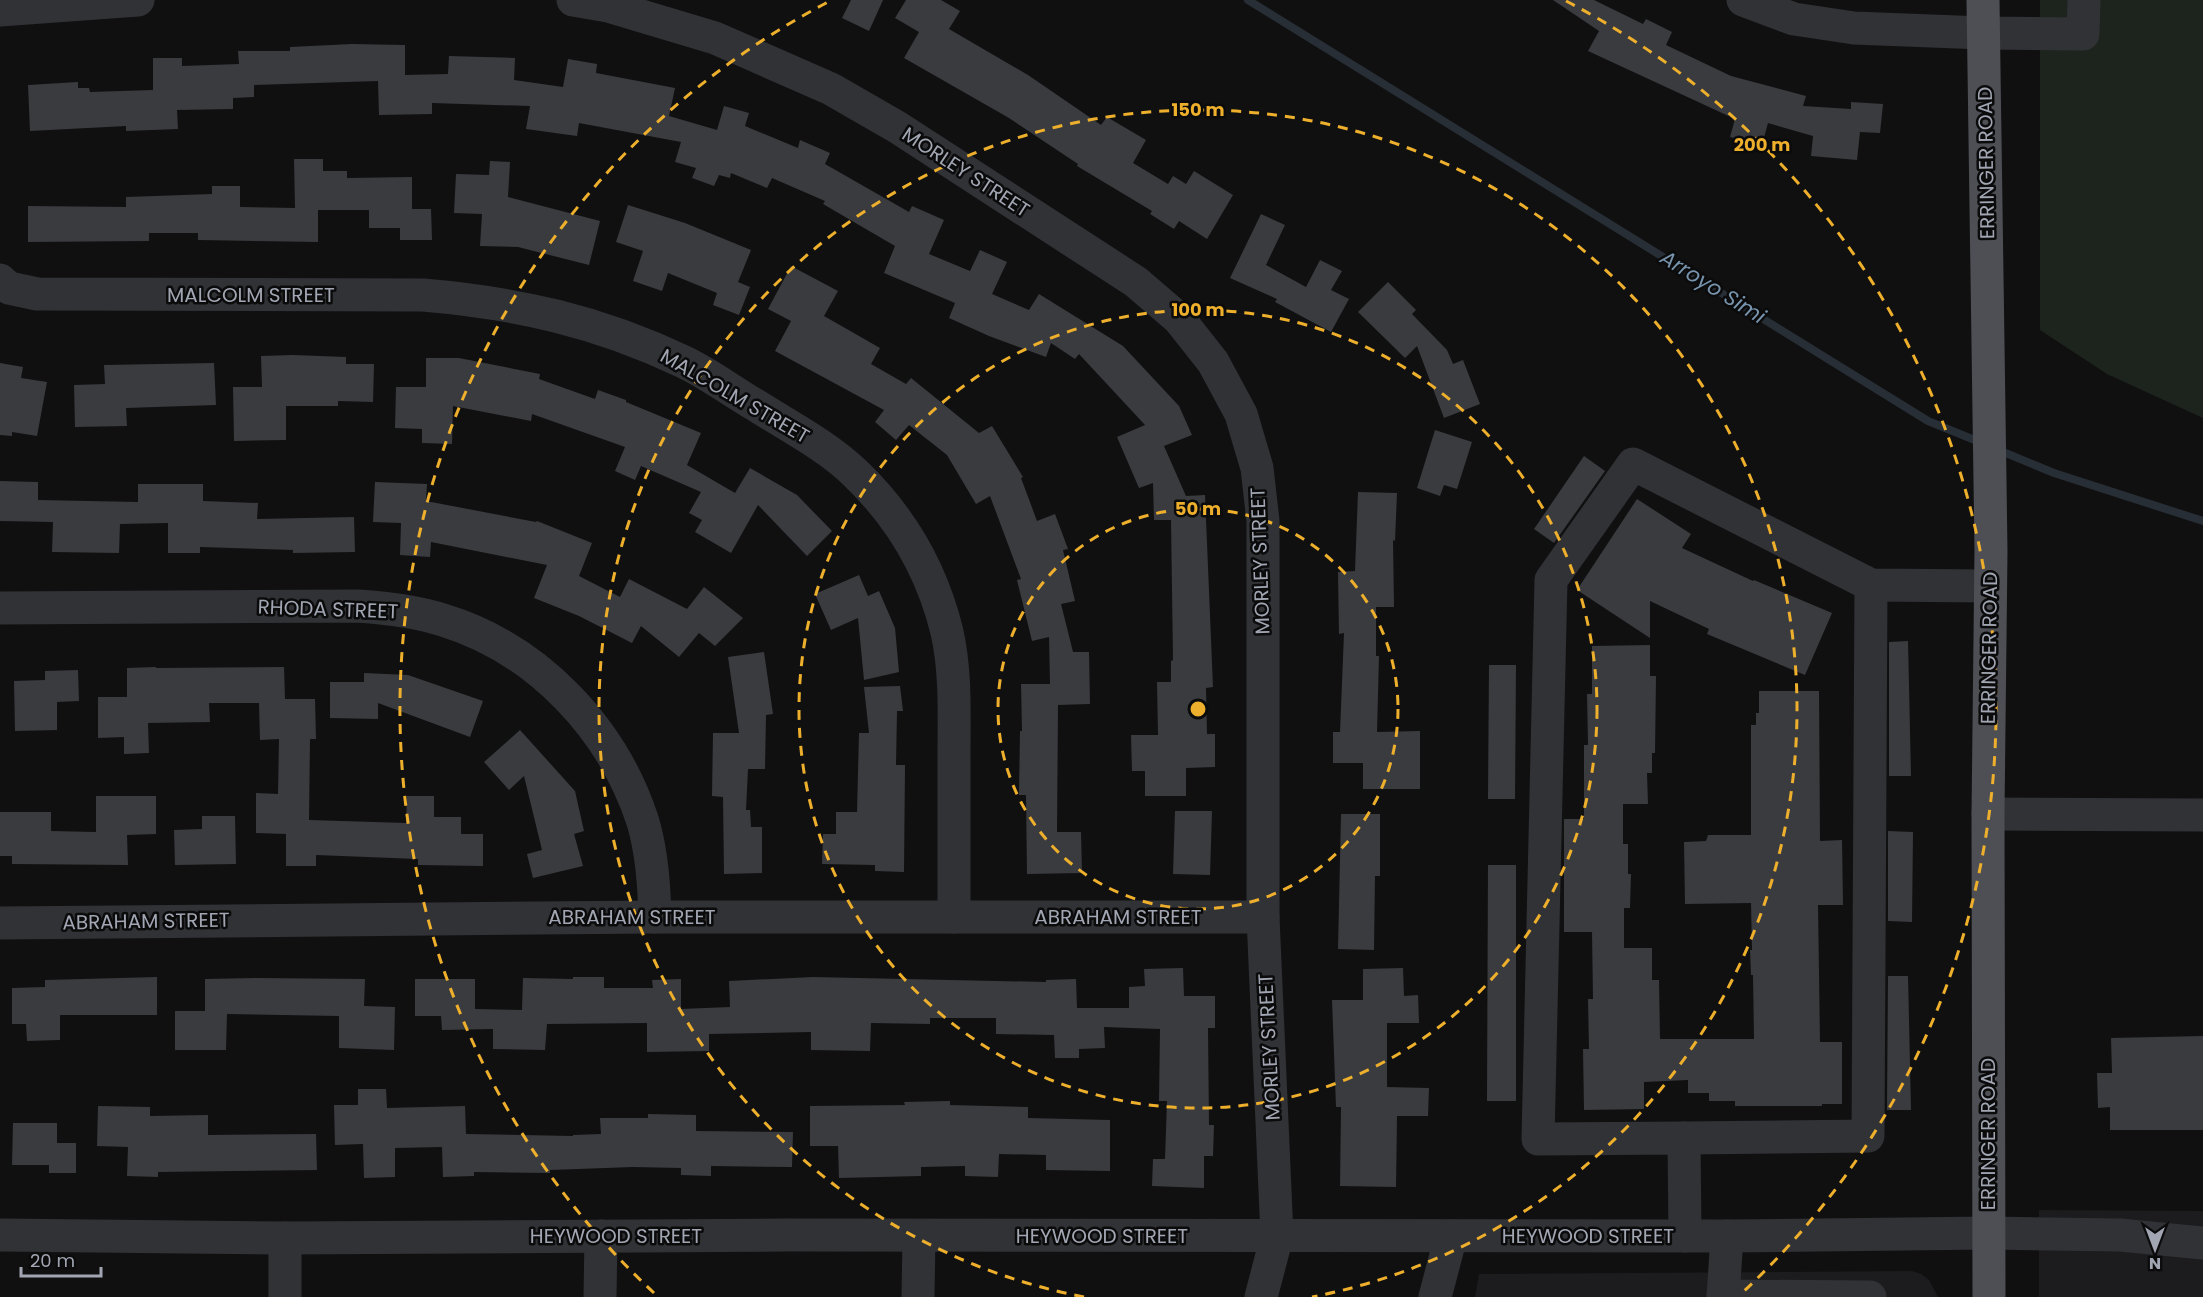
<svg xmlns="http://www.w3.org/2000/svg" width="2203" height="1297" viewBox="0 0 2203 1297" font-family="Poppins,sans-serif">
<rect width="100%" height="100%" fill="#101011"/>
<g fill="#1c1c1e">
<polygon points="2039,1210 2203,1211 2203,1297 2039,1297"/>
<polygon points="1912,1271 1921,1274 1929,1280 1938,1297 1475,1297 1479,1274"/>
</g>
<polygon fill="#1d241d" points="2040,0 2203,0 2203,418 2107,374 2040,330"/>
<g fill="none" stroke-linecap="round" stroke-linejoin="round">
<g stroke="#272e35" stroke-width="8">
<polyline points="1248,0 1928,421 1982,443"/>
<polyline points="1996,449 2054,473 2203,521"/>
</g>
</g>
<g fill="#3a3b3f">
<polygon points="851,0 883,0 869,31 842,18"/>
<polygon points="906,0 941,0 960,11 949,29 1028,75 1101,125 1107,117 1146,140 1133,163 1168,184 1173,176 1186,184 1194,171 1233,195 1207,239 1179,221 1174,229 1150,214 1152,211 1077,166 1078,164 1009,118 904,58 919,32 895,18"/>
<polygon points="1553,0 1594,0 1643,24 1646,19 1672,32 1666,45 1731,76 1806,96 1803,106 1851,109 1851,102 1883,104 1880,133 1860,132 1857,160 1811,156 1813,136 1768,123 1762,145 1730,137 1735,119 1588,51 1599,31"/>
<polygon points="352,44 405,45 405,75 448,74 449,56 515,58 514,80 563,87 568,59 597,64 596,73 675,88 669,116 717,130 724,106 749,113 745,126 798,148 800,140 830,153 825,164 909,212 912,206 944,220 929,254 970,271 980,250 1007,262 992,294 1029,310 1039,294 1123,346 1179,406 1192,435 1164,446 1186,496 1205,495 1213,687 1206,688 1207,734 1215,734 1215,767 1186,768 1186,796 1145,796 1145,771 1132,771 1131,735 1158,735 1157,682 1171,682 1171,661 1173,660 1171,520 1154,520 1153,483 1139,488 1117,437 1145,425 1079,354 1075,359 1051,343 1046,357 989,336 949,318 955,303 884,273 895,246 823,204 825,201 772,178 767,188 731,173 730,178 719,175 714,186 692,178 696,168 675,162 681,142 579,123 577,136 526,129 530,106 432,103 432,114 379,115 378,81 254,85 254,97 233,98 233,109 177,110 178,129 126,131 126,126 30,131 28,85 78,82 78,88 89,88 90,92 153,90 153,58 182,58 182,66 239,64 238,51 290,51 290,47"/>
<polygon points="294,159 323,159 323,171 347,171 347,178 412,177 412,209 431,209 432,240 400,240 400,228 369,228 369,210 318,210 318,242 198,240 198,233 149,233 149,241 28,242 28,206 126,207 126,197 212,194 212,186 240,186 240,207 295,208"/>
<polygon points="490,161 510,162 508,197 600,221 589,265 518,247 480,246 482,214 454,213 456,174 489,175"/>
<polygon points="628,205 685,223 751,250 738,282 750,287 739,315 713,305 717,293 668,273 662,291 633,281 643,251 616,242"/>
<polygon points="1261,214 1285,225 1266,265 1306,287 1320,260 1342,271 1331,290 1349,299 1331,332 1275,302 1277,299 1230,278"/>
<polygon points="791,266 838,291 824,316 880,348 871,364 906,384 911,378 979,433 992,426 1023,477 1021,478 1037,521 1055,514 1068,549 1063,550 1075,601 1061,604 1073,652 1089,652 1090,704 1058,705 1057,832 1081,832 1082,873 1027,874 1026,795 1019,795 1020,731 1022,731 1021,684 1050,684 1049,637 1032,641 1017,580 1021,579 990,496 976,504 947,455 909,425 896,440 875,422 884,410 775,351 791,321 768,309"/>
<polygon points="1388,282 1416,310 1412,314 1447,350 1453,364 1463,360 1480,404 1444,418 1417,346 1405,358 1358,312"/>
<polygon points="293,355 346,357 346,364 374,364 373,402 338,401 338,406 286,406 286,440 234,441 233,387 262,387 261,356"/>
<polygon points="426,358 459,358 540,374 539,379 595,399 598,390 626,400 626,402 701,433 687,465 735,493 750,468 797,495 832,531 807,556 758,505 731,553 695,532 702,520 689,513 701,492 641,466 635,480 615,471 625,447 532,414 531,421 453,406 452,444 422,443 422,429 395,428 396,387 426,387"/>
<polygon points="0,363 23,367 21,378 47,382 37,436 12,432 12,436 0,435"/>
<polygon points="214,363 216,405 126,408 127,426 75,427 74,385 105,384 104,365"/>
<polygon points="1435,430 1472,442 1457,489 1444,485 1440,496 1417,488"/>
<polygon points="1584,456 1605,471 1554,543 1534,529"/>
<polygon points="0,481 38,482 38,500 138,502 138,484 203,484 203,501 258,503 257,519 354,517 355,552 293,553 293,550 200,547 200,553 168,553 168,523 120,524 119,553 52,552 53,522 0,521"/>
<polygon points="375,482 427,484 426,501 536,522 537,521 592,543 579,576 620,597 629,579 687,609 704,587 743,618 715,646 699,633 679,657 641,626 632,643 579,616 534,598 547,565 431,542 430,557 400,555 401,523 373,522"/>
<polygon points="1358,492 1397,493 1395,541 1393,540 1394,607 1376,607 1376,656 1379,656 1377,732 1420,731 1420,789 1363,789 1363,763 1333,763 1333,732 1340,732 1344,633 1339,634 1338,572 1355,571"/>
<polygon points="1637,499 1691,534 1682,548 1753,581 1754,580 1832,613 1805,675 1707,634 1709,629 1650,601 1650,638 1577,590"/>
<polygon points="859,575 868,596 879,591 895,628 899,672 864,680 858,618 831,630 815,594"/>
<polygon points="1908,641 1911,776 1889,776 1889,642"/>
<polygon points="1650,645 1650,676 1656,676 1655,753 1652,753 1652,773 1647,773 1648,804 1623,804 1623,844 1628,844 1628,874 1631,874 1630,908 1624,908 1624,948 1652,948 1652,980 1659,980 1660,1039 1754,1039 1753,975 1751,975 1750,950 1752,950 1751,903 1685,904 1684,842 1706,841 1708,835 1751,835 1751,725 1756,725 1756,713 1759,713 1759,691 1819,691 1820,841 1842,840 1843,905 1818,905 1820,1042 1842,1042 1842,1104 1822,1104 1822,1106 1735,1106 1735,1101 1709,1101 1709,1093 1688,1093 1688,1080 1644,1082 1644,1109 1584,1110 1583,1049 1589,1049 1588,999 1593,999 1592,932 1564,932 1564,819 1584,819 1584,745 1588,745 1587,694 1592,694 1592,646"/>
<polygon points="764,652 773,714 766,715 765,769 748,769 746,810 750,810 751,827 762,827 762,873 724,874 723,797 712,796 713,733 739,733 728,657"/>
<polygon points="1489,665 1516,665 1515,799 1488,799"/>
<polygon points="156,667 156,668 284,667 285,699 315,699 316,739 310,739 309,820 406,823 407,796 434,796 434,817 461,817 461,834 483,834 483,866 418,865 418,859 316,855 316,866 286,866 286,834 256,833 256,793 278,794 279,739 260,740 259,703 209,703 210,722 148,723 149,753 124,754 124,737 98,738 98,697 127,697 127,668"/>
<polygon points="78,670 79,701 57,702 57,730 15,731 14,681 45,680 45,671"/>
<polygon points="364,673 408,675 483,701 470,737 378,703 378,719 330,718 330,682 364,682"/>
<polygon points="900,686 903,711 897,711 896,765 905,765 904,872 875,871 875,865 822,864 823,834 836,834 836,812 857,812 859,733 869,733 864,687"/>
<polygon points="520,730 575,791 584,831 574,834 583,866 533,878 527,854 542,850 524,776 509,790 484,762"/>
<polygon points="96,796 156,796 156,834 127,835 128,865 12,864 12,856 0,856 0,812 51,812 51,831 96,832"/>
<polygon points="1175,811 1212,811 1210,875 1173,874"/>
<polygon points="1341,814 1380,814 1380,876 1375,876 1374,950 1338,949"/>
<polygon points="202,816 235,816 236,864 175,865 174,830 202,829"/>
<polygon points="1888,831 1913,832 1912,922 1888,921"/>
<polygon points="1488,865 1516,865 1516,1101 1487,1101"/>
<polygon points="1183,968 1184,996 1215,996 1215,1028 1208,1028 1209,1125 1214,1125 1213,1156 1204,1156 1204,1188 1152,1186 1153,1159 1165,1159 1167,1101 1159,1101 1160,1029 1104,1027 1105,1048 1079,1049 1079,1058 1055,1058 1054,1035 996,1034 996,1018 930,1018 930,1024 871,1023 870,1051 811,1050 811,1032 709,1034 709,1051 647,1052 647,1023 547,1024 545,1050 493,1049 493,1029 442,1030 441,1016 415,1016 415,979 475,979 475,1009 522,1010 523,978 573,979 573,977 604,977 604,988 653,988 652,980 681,979 681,1009 730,1007 729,981 813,977 1046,982 1046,980 1076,979 1077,1008 1129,1008 1129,987 1145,986 1144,969"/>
<polygon points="1403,968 1404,996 1418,995 1419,1023 1387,1023 1387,1087 1429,1088 1428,1116 1397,1116 1396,1187 1340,1186 1341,1107 1336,1107 1332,1000 1363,1000 1363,969"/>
<polygon points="1888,976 1908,976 1911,1110 1887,1110"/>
<polygon points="157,977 157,1015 60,1015 60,1040 27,1041 26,1024 12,1024 12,988 45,987 45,980"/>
<polygon points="255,978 365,979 364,1006 395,1007 394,1050 339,1048 339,1016 227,1014 226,1050 175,1050 175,1011 205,1011 205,979"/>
<polygon points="2203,1036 2203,1130 2110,1130 2110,1107 2098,1108 2097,1073 2112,1073 2111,1038"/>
<polygon points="358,1089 386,1089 387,1108 465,1106 466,1134 573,1136 573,1135 601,1134 600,1118 648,1118 648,1114 696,1115 696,1131 793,1132 792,1167 711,1166 711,1176 681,1175 681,1168 633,1167 550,1170 550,1173 474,1172 474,1176 443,1177 442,1147 395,1148 395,1177 364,1178 363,1144 335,1145 334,1105 358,1105"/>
<polygon points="950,1101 950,1105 1028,1107 1028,1118 1110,1120 1110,1171 1046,1170 1046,1155 999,1154 998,1177 965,1176 965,1166 921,1167 921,1176 839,1178 838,1146 810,1146 810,1106 905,1105 904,1102"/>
<polygon points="98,1106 150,1107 150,1116 208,1115 208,1135 316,1134 317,1170 158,1172 158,1177 127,1176 128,1147 97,1146"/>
<polygon points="13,1123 57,1123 57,1143 76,1143 76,1173 49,1173 49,1165 12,1165"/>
</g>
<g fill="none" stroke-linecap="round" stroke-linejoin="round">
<g stroke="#313236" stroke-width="33">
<polyline points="573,0 608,6 715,38 831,89 897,127 1136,282 1179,319 1213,362 1241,414 1257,468 1263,521 1263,917 1277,1236 1261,1297"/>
<polyline points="1743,0 1794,19 1854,28 1983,33 2083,34 2084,0"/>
<polyline points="0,10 138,0"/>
<path d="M0 280 9 288 37 294 423 295C517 303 598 321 684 362 709 374 733 392 757 406 790 427 827 446 855 473 901 517 932 570 947 632 956 672 954 714 954 755 954 809 954 863 954 917"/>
<path d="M0 608 358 606C387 608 415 611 443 620 538 649 613 729 643 822 652 853 654 885 655 917"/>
<polyline points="1988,814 2203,815"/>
<polyline points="0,923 655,917 1263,917"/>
<polyline points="1684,1138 1868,1136 1871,585"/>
<polyline points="0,1235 285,1238 786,1235 1727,1236 1989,1233 2120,1235 2203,1243"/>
<polyline points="1685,1236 1684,1138 1538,1139 1551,580 1633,464 1871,585 1990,586"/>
<polyline points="1723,1296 1870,1297"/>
<polyline points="285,1297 285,1238"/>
<polyline points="600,1297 601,1236"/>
<polyline points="918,1297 919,1236"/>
<polyline points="1435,1297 1451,1236"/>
<polyline points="1723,1297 1727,1236"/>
</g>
<polyline stroke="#4d4f55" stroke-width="33" points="1983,0 1991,551 1988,814 1989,1297"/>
</g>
<g fill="none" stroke="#eeb02c" stroke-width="3" stroke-dasharray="10 8">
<circle cx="1198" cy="709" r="200"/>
<circle cx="1198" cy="709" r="399"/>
<path d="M1084 1297A599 599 0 1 1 1312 1297"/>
<path d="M654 1293A798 798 0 0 1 830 1M1566 1A798 798 0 0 1 1742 1293"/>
</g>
<g text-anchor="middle" stroke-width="5" stroke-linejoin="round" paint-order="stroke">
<g font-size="20" fill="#a1a6b2" stroke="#0b0b0c">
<text transform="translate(1986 163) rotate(-91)" y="7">ERRINGER ROAD</text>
<text transform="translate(966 172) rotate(33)" y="7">MORLEY STREET</text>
<text x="251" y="302">MALCOLM STREET</text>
<text transform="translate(735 396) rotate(30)" y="7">MALCOLM STREET</text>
<text transform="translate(1260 561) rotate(-92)" y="7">MORLEY STREET</text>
<text transform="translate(328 609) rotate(2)" y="7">RHODA STREET</text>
<text transform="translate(1989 648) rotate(-89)" y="7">ERRINGER ROAD</text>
<text x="632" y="924">ABRAHAM STREET</text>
<text x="1118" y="924">ABRAHAM STREET</text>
<text transform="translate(146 921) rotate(-1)" y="7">ABRAHAM STREET</text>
<text transform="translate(1269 1047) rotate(-93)" y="7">MORLEY STREET</text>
<text transform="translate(1988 1134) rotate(-90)" y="7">ERRINGER ROAD</text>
<text x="616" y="1243">HEYWOOD STREET</text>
<text x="1102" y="1243">HEYWOOD STREET</text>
<text x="1588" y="1243">HEYWOOD STREET</text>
</g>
<g font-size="21" font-style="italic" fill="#7894ad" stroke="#0b0b0c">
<text transform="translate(1713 287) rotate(32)" y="7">Arroyo Simi</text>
</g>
</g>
<circle cx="1198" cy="709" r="9" fill="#eeb02c" stroke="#0b0b0c" stroke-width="3"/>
<g font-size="18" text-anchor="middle" font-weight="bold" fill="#eeb02c" stroke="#0b0b0c" stroke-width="5" stroke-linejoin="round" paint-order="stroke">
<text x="1198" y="116">150 m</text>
<text x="1762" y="151">200 m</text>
<text x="1198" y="316">100 m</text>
<text x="1198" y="515">50 m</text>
</g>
<g transform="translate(2155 1249) rotate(180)" stroke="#0b0b0c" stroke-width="4.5" paint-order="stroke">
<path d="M0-4.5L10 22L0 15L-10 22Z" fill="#a1a6b2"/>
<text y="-9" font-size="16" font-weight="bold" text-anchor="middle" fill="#a1a6b2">N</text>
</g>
<path d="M21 1267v9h80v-9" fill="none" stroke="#a1a6b2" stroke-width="3"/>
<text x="30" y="1267" font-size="18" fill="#a1a6b2" stroke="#0b0b0c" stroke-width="4.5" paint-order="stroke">20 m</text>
</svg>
